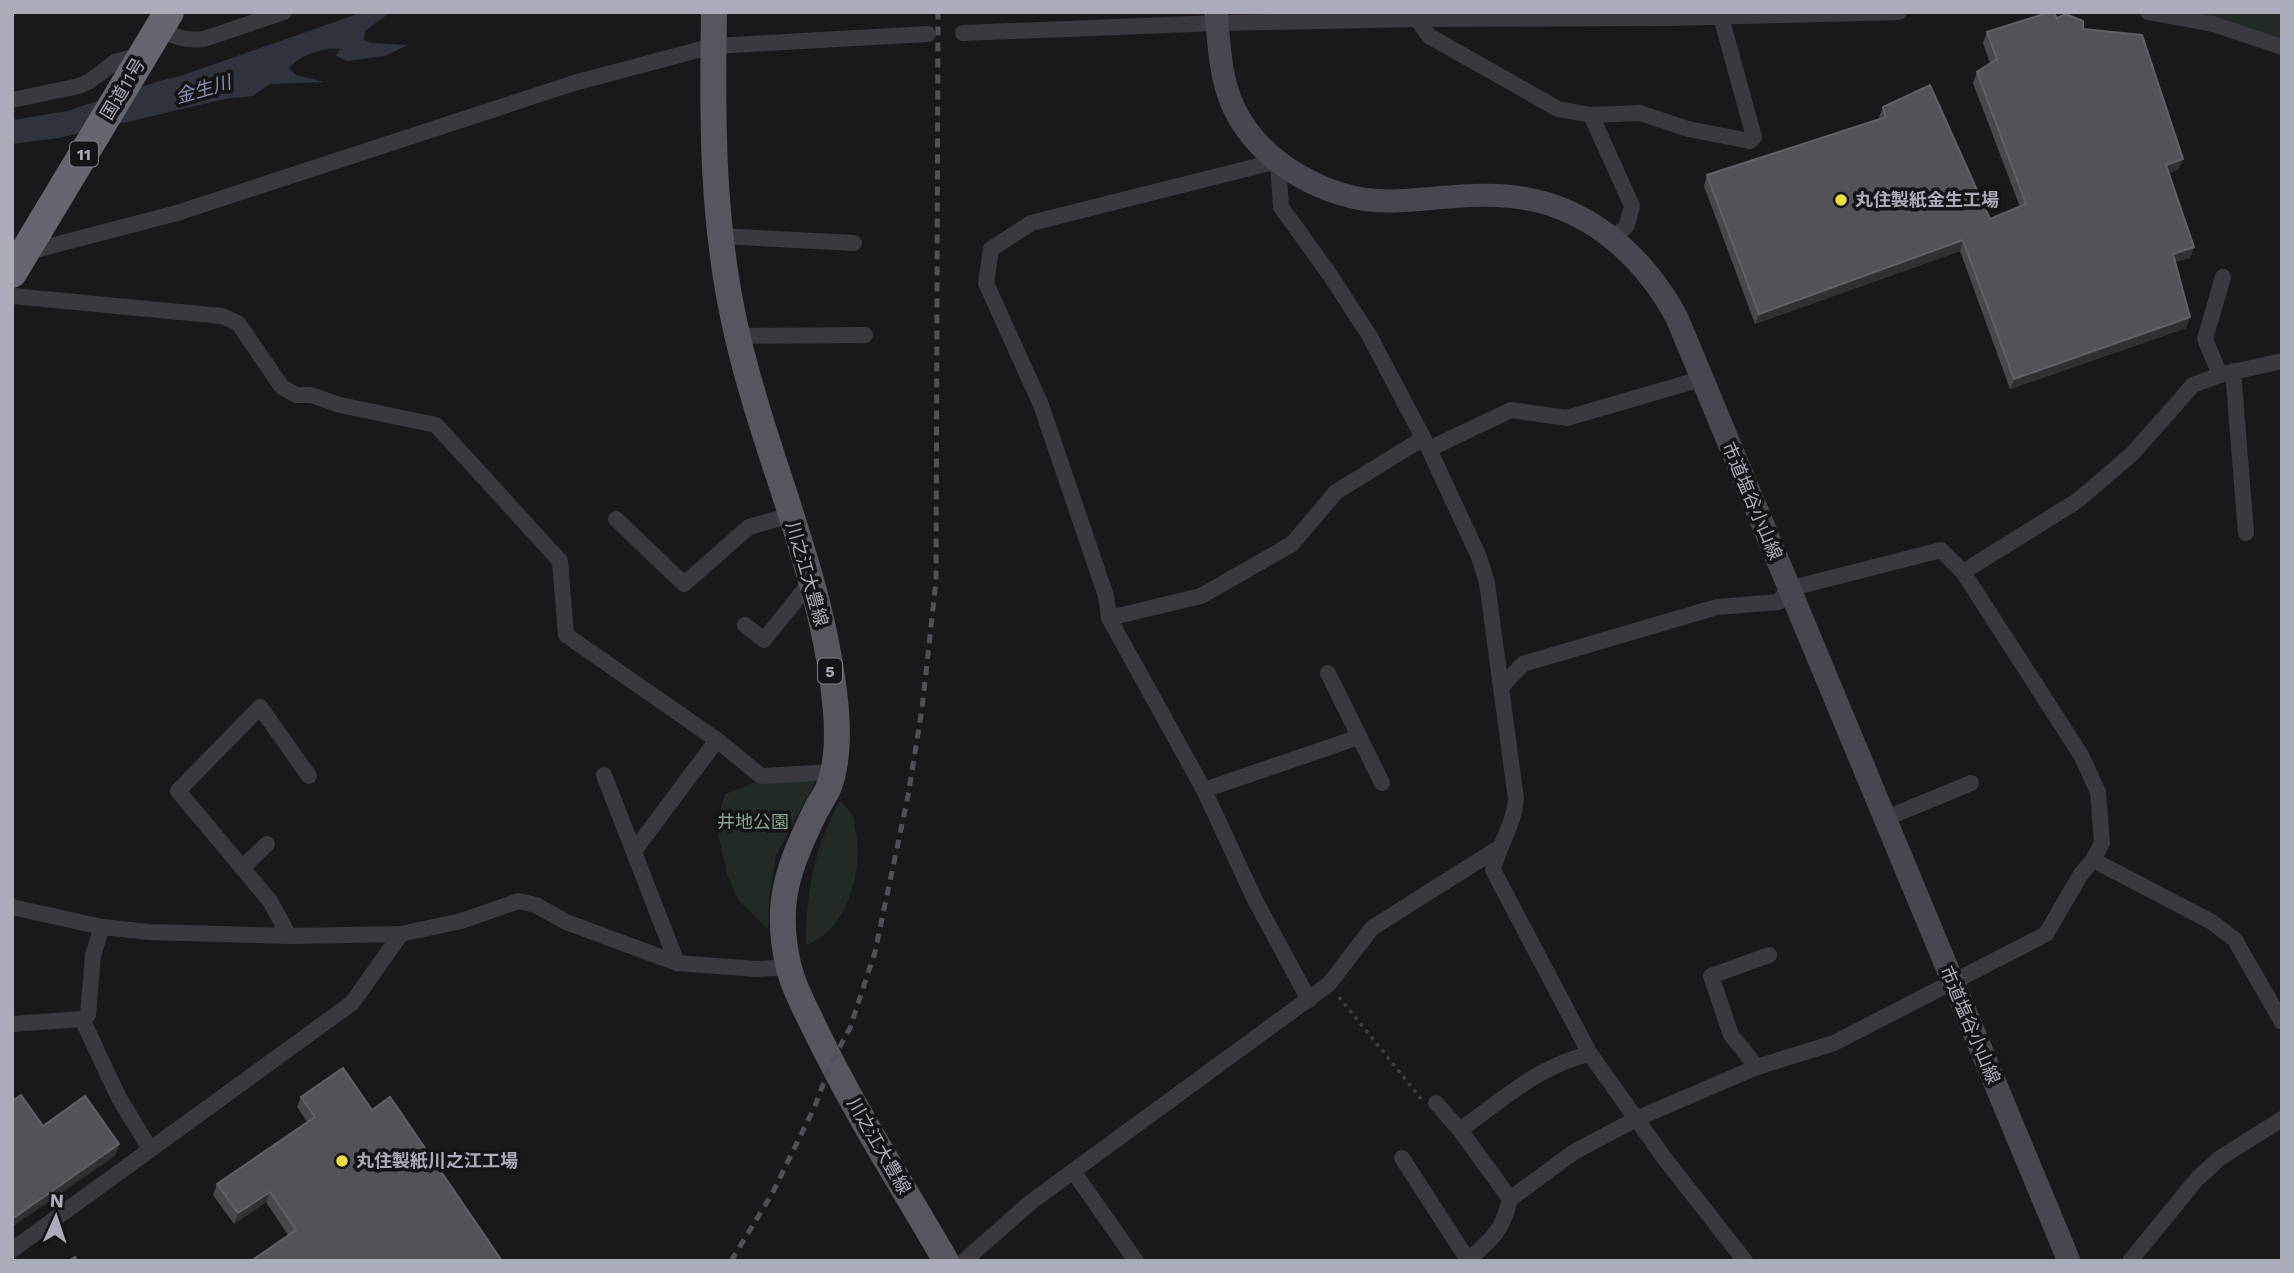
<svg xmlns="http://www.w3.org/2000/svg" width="2294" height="1273" viewBox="0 0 2294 1273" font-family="'Work Sans','Noto Sans JP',sans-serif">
<rect width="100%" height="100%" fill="#19181a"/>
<g fill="#222a25">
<polygon points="2155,12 2282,12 2282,41"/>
<polygon points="816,781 776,856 769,901 768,929 738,900 727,874 716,825 725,794 757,782"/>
<path d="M840 800C844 805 850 811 853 817 855 822 855 829 856 833 863 872 847 931 806 945 806 891 814 849 840 800Z"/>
</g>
<path fill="#2e333e" d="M363 12H391L365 31 364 40 372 43 408 45 385 56 347 61 336 56 340 49C324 47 300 55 289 68L296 75 324 82 270 84 253 96 225 99 59 138 12 144V120L67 111 156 82 183 75Z"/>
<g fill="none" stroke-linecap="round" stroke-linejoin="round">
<polyline stroke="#3f4046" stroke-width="3.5" stroke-dasharray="3.5 5" stroke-linecap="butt" points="1339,997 1422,1100"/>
<g stroke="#3a393f" stroke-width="16">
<polyline points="2148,12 2213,24 2282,47"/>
<polyline points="1417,19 1429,36 1558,109 1591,115 1632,206 1627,225 1613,240"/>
<path d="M159 29C175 37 186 41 204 39L284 12"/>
<polyline points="963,33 1217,23 1417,19 1670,18 1899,12"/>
<polyline points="12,100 79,86 90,81 115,62 144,54"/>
<polyline points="1591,115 1640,113 1688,129 1750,141 1754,137 1721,17"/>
<polyline points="719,236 854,243"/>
<polyline points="24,253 177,213 574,83 713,46 928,34"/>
<polyline points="12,296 222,316 238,323 282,387 296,395 311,395 340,405 436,425 560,561 566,635 717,740 761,776 833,772"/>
<polyline points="737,336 865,335"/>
<polyline points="2233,371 2246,533"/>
<polyline points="2220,375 2205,339 2223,277"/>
<polyline points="1429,449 1511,410 1567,418 1701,379"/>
<polyline points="616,519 684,584 749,527 791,515"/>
<polyline points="1963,572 2077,501 2132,454 2193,385 2220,375 2282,361"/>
<polyline points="1109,618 1201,596 1292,544 1336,492 1422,439"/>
<polyline points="745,625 764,640 812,580"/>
<polyline points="1328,673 1382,783"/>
<polyline points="604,775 677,963"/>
<polyline points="1204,790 1359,737"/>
<polyline points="1884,819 1971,783"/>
<polyline points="634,851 717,740"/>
<polyline points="2093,860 2212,922 2235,940 2282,1022"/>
<polyline points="242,868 267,844"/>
<polyline points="12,907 102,927 149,932 289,936 401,934 461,921 519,901 536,905 566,922 677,963 757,969 788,967"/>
<polyline points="289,936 270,901 178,791 260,707 309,776"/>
<path d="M1309 1000 1255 900 1204 790 1109 618 1106 596 1041 405 986 283 991 249 1031 223 1278 161 1281 207 1328 272 1369 335 1429 449 1479 557 1487 583 1516 799C1514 825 1499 844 1493 870L1590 1054 1665 1159 1745 1261"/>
<polyline points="82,1019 88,1015 93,955 102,927"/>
<polyline points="12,1024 82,1019 119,1098 150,1149"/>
<polyline points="1757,1067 1731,1035 1711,976 1769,955"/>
<polyline points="1436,1103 1460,1130 1510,1199"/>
<path d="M1460 1130C1499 1102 1541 1064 1590 1054"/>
<polyline points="1402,1158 1468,1260"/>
<polyline points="1073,1171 1136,1261"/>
<polyline points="12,1250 352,1003 401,934"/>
<polyline points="964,1261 1031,1202 1329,984 1372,928 1497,849"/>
<path d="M1467 1261C1491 1240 1503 1231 1510 1199L1574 1152 1636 1119 1757 1067 1834 1043 2046 934 2081 874 2093 860 2102 843 2098 792 2081 755 1963 572 1941 550 1788 589 1779 602 1717 607 1523 664 1501 687"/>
<polyline points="2130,1261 2197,1179 2220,1158 2282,1119"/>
</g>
<path stroke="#48474f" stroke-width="23" d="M1216 12C1219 43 1220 78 1233 106 1259 163 1329 202 1390 201 1436 200 1482 190 1528 199 1594 211 1646 260 1677 318L2069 1261"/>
<path stroke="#56565e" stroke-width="26" d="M714 12C712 122 712 227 737 334 766 461 825 580 836 711 838 736 838 764 828 789 824 797 819 804 815 812 789 866 774 902 788 964 793 987 806 1010 816 1031 854 1110 902 1185 946 1261"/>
<polyline stroke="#666670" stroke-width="30" points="12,273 169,12"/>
<polyline stroke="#515058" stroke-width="5" stroke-dasharray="9 7" stroke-linecap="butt" points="731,1261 772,1194 815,1106 831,1063 850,1028 875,952 908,796 922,709 936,581 938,12"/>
</g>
<g fill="#47484c">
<polygon points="2057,18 2083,29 2179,169 2169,173 2194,247 2190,258 2175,262 2186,328 2010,389 1960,251 1755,324 1704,186 1707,175 1880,119 1879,117 1883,107 1990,219 2020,207 1973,83 1977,72 1990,63 1983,43 1987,32"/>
<polygon points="301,1097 372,1110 502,1261 288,1235 266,1202 234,1224 213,1195 217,1184 308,1123 297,1107"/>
</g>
<g fill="#303033">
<polygon points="2183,159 2179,169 2162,175 2166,165"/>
<polygon points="1963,240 1960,251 1755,324 1759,314"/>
<polygon points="2194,247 2190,258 2169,264 2173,254"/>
<polygon points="2190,317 2186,328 2010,389 2014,379"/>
<polygon points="119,1144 116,1155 12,1227 12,1219"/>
<polygon points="270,1192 266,1202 234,1224 238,1213"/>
</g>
<g fill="#525258" stroke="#606067" stroke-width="2">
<polygon points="2050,12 2053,12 2057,18 2066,14 2083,21 2083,29 2142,35 2183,159 2166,165 2194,247 2173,254 2190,317 2014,379 1963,240 1759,314 1707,175 1886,117 1883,107 1930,85 1990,219 2026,204 1977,72 1997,59 1987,32"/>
<polygon points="343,1068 372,1110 390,1097 502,1261 251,1261 296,1230 270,1192 238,1213 217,1184 315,1117 301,1097"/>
<polygon points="21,1095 43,1126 85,1096 119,1144 12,1219 12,1101"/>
<polygon points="75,1257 77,1261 69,1261"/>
</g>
<g fill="#ede03e" stroke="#141315" stroke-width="2.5">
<circle cx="1841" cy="200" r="7"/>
<circle cx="342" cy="1161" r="7"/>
</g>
<g text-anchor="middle" stroke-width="7" stroke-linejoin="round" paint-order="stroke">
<g fill="#141315" stroke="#7e7e88" stroke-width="2">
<rect x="70" y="141.5" width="28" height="25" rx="5"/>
<rect x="818" y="658.5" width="24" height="25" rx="5"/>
</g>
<g font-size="16" font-weight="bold" fill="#abacba">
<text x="84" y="160">11</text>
<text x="830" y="677">5</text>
</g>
<g font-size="18" fill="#abacba" stroke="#141315">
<text transform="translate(123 89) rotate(-59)" y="6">国道11号</text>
<text transform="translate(1752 501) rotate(67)" y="6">市道塩谷小山線</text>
<text transform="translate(807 574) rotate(74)" y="6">川之江大豊線</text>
<text transform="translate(1970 1025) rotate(67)" y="6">市道塩谷小山線</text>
<text transform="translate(879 1146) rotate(60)" y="6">川之江大豊線</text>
</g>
<g font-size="18" font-weight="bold" fill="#abacba" stroke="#141315" text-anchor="start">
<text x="1855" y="206">丸住製紙金生工場</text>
<text x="356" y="1167">丸住製紙川之江工場</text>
</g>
<g font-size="18" fill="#83a48d" stroke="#141315">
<text x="753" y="828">井地公園</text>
</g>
<g font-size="19" font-style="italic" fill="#8390b3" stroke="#141315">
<text transform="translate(203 89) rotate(-16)" y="7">金生川</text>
</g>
</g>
<rect width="2294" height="1273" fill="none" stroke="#abacba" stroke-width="28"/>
<g transform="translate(56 1217) rotate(3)" stroke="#141315" stroke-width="5" paint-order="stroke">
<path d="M0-5L12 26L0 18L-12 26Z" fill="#abacba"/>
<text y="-10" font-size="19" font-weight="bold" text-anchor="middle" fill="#abacba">N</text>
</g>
</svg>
